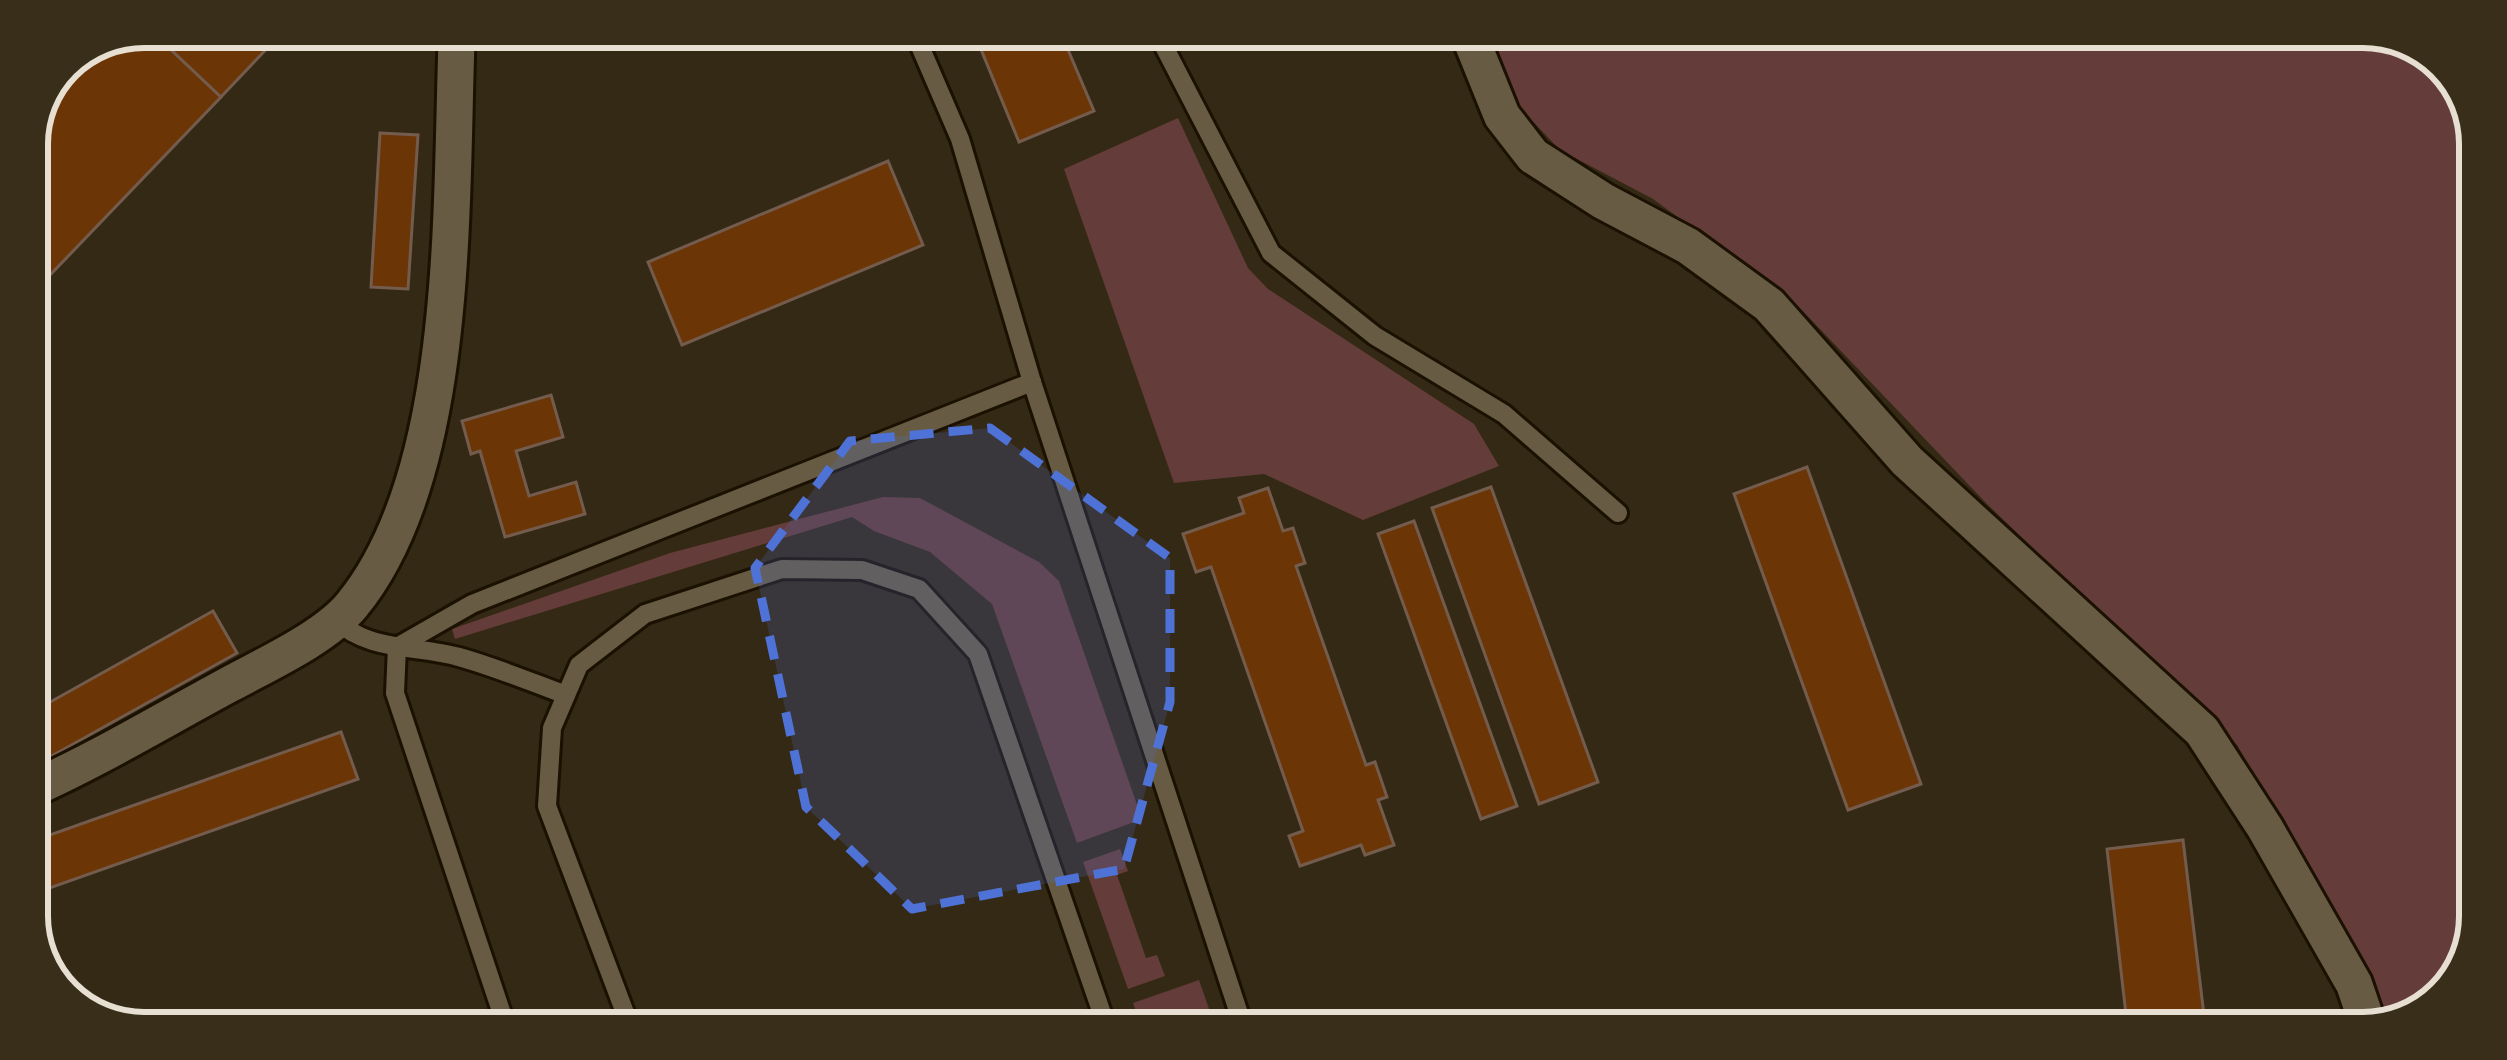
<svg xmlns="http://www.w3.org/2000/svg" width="2507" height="1060" viewBox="0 0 2507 1060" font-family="'Sofia Sans Condensed',sans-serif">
<rect width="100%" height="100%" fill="#342914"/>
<g fill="#643c39">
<polygon points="1490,32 2407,36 2456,73 2480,136 2471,960 2428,1013 2386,1026 2335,914 2237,745 1987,504 1796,304 1653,199 1560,150 1520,108"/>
<polygon points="1178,118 1248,268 1268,289 1474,424 1499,466 1363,520 1264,474 1174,483 1064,169"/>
<polygon points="883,497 920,498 1039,562 1059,581 1142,819 1077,843 992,604 930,552 874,531 852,517 455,639 452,629 670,553"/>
<polygon points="1120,849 1128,871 1117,875 1146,958 1157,955 1165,976 1128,989 1083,862"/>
<polygon points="1199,980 1216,1029 1142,1028 1133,1003"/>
</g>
<g fill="#6c3505" stroke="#735c4d" stroke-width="3">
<polygon points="147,27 221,97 27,299 27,137 62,61"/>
<polygon points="147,27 261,27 275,40 221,97"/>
<polygon points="488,28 533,28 497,46"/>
<polygon points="973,30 1060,31 1094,111 1019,142"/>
<polygon points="380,133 418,135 408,289 371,287"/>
<polygon points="888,161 923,245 682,345 648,262"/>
<polygon points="551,395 563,437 516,451 529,496 576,482 585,514 505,537 480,451 471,454 462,421"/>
<polygon points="1807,467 1921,784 1848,810 1734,494"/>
<polygon points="1491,487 1598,782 1539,804 1432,508"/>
<polygon points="1268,488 1283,531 1293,528 1305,563 1296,566 1366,765 1375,762 1387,797 1378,800 1394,845 1365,855 1361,845 1300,866 1289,836 1303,831 1211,567 1196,572 1183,534 1244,513 1239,498"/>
<polygon points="1414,521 1517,806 1481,819 1378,534"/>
<polygon points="213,611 237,653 48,758 27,715"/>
<polygon points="341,732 358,779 27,896 27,843"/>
<polygon points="2183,840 2206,1032 2128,1032 2107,849"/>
</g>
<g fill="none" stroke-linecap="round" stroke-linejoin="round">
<g stroke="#1b1100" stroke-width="24">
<g id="lane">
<polyline points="913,30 960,139 1032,382 1244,1029"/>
<polyline points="1156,31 1271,253 1375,336 1504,414 1618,513"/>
<path d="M335 619C367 652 418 645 459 657 495 667 531 682 566 695"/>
<polyline points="506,1026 395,693 397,647 472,604 1032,382"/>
<polyline points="630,1026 547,806 552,728 579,665 645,614 782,569 862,570 919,589 978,654 1107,1028"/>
</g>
</g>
<g stroke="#1b1100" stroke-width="42">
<g id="street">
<polyline points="1468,32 1502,116 1533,156 1603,201 1688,246 1769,305 1907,461 2202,731 2265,828 2354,984 2370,1031"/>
<path d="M27 791C97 760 163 720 230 684 267 664 326 637 352 605 462 471 450 195 457 28"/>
</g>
</g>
<use href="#lane" stroke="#675b44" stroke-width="18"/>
<use href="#street" stroke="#675b44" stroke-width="36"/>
</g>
<path fill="#4f72d6" fill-opacity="0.2" stroke="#4f72d6" stroke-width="9" stroke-dasharray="24 15" stroke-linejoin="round" d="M990 428 1170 558V702L1124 869 912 909 806 807 755 568 850 441Z"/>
<path d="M0 0H2507V1060H0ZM144 48H2363A96 96 0 0 1 2459 144V916A96 96 0 0 1 2363 1012H144A96 96 0 0 1 48 916V144A96 96 0 0 1 144 48Z" fill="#392e1a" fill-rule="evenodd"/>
<path fill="none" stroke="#e6dfd2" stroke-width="6" d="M144 48H2363A96 96 0 0 1 2459 144V916A96 96 0 0 1 2363 1012H144A96 96 0 0 1 48 916V144A96 96 0 0 1 144 48Z"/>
</svg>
